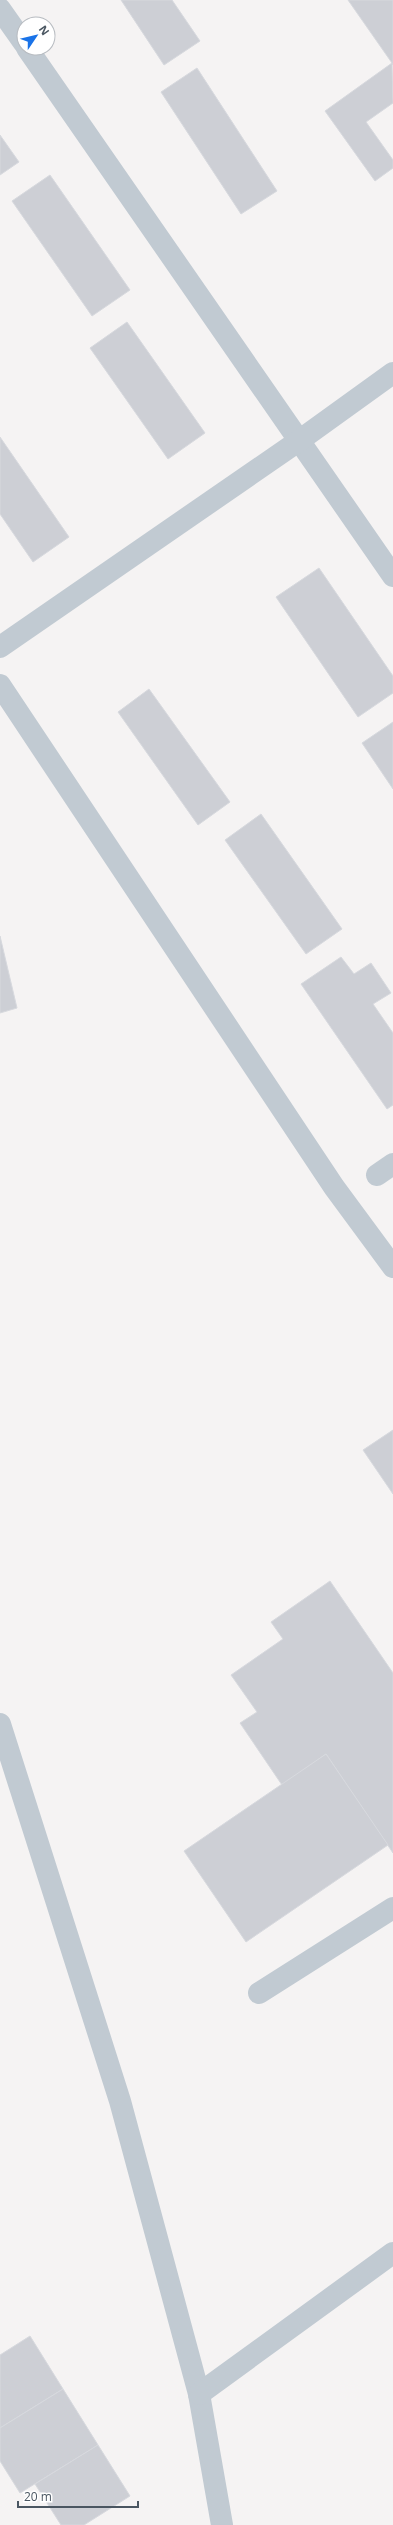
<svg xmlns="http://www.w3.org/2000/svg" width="393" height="2525" viewBox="0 0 393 2525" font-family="'Open Sans',sans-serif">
<rect width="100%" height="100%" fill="#f5f3f3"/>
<g fill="#cdcfd5" stroke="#d7d9de">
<polygon points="121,0 172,0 200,41 164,65"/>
<polygon points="348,0 393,0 393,65 392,63"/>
<polygon points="392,63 393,103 366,122 393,160 393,168 375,181 325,111"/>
<polygon points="197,68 277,191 241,214 161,92"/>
<polygon points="0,135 19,162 0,175"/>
<polygon points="50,175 130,290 92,316 12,201"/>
<polygon points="127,322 205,433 168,459 90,348"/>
<polygon points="0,437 69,537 33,562 0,514"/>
<polygon points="319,568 393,676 393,693 358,717 276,597"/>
<polygon points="149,689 230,802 198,825 118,712"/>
<polygon points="393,722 393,789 362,743"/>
<polygon points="261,814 342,929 306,954 225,840"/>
<polygon points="0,936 17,1008 0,1013"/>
<polygon points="341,957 354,974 371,963 391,993 373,1004 393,1033 393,1105 387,1109 301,984"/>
<polygon points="393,1430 393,1494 363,1450"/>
<polygon points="330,1581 393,1673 393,1853 326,1754 282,1785 240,1723 257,1712 231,1675 283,1639 271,1622"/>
<polygon points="326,1754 388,1845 246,1942 184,1851"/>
<polygon points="30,2336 63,2389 0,2428 0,2355"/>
<polygon points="63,2389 98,2445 20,2493 0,2461 0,2428"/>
<polygon points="98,2445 130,2496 84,2525 61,2525 35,2484"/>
</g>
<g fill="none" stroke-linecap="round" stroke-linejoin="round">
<g stroke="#c1cad2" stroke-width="22">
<polyline points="0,9 24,43"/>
<polyline points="27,48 393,576"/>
<polyline points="0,647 300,440 393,373"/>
<polyline points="0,685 334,1187 393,1267"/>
<polyline points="377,1175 393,1164"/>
<polyline points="0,1724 120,2101 199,2394 222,2525"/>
<polyline points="259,1993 393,1908"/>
<polyline points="199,2394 393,2253"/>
</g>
</g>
<g transform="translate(36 36) rotate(55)"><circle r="19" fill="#ffffff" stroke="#b7bbc0"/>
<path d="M0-3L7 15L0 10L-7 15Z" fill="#1a73e8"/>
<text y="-6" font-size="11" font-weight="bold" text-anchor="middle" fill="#4a5661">N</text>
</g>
<path d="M18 2501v6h120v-6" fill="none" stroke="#4a5661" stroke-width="2"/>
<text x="24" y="2501" font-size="12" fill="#4a5661" stroke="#ffffff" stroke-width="3" paint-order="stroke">20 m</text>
</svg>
